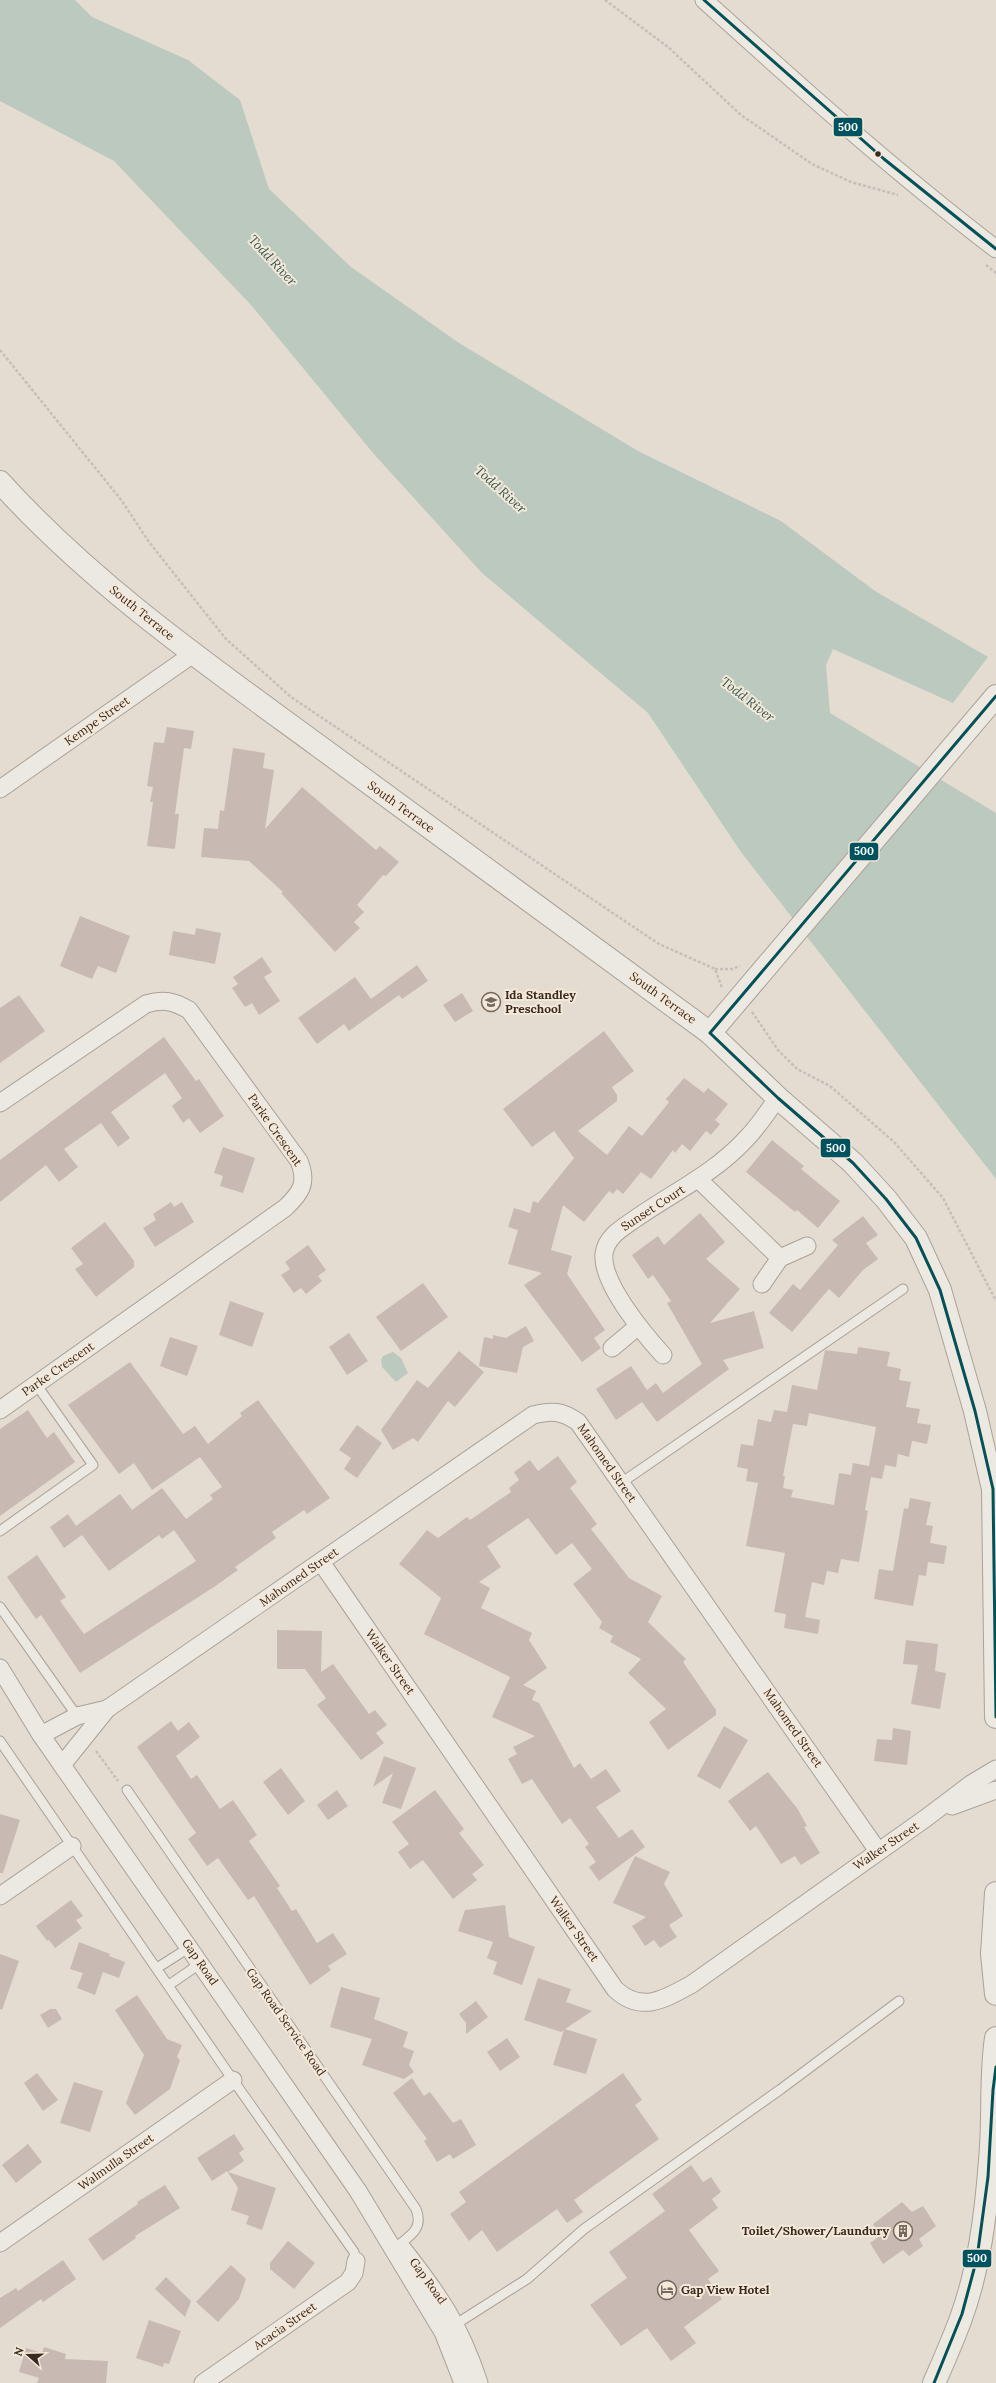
<svg xmlns="http://www.w3.org/2000/svg" width="996" height="2383" viewBox="0 0 996 2383" font-family="Lora,serif">
<rect width="100%" height="100%" fill="#e4dcd1"/>
<g fill="#bbc9bf">
<polygon points="0,0 75,0 92,17 188,60 240,100 269,189 351,267 459,343 638,451 781,521 875,591 988,657 953,703 833,649 826,665 830,713 996,813 996,1179 741,852 648,713 482,573 373,453 252,306 114,161 0,101"/>
<polygon points="393,1352 401,1358 408,1373 396,1382 382,1367 381,1360 383,1356"/>
</g>
<g fill="#c8bab2" fill-rule="evenodd">
<polygon points="167,727 194,731 191,749 184,748 175,814 179,814 175,849 147,846 153,802 150,802 153,787 147,786 154,742 164,743"/>
<polygon points="233,748 265,753 263,768 274,770 265,829 302,787 376,850 380,846 399,862 386,876 383,875 357,905 364,912 354,922 360,928 335,952 281,893 283,892 249,861 201,857 204,828 218,829 220,810 224,811"/>
<polygon points="80,916 130,936 116,973 98,966 92,979 60,966"/>
<polygon points="196,928 221,933 215,964 169,955 173,931 195,935"/>
<polygon points="262,957 272,972 264,977 280,1001 259,1015 252,1003 245,1007 232,988 238,984 233,977"/>
<polygon points="417,965 428,981 402,999 399,995 349,1031 344,1024 317,1044 298,1018 355,977 371,999"/>
<polygon points="462,993 473,1011 455,1022 443,1005"/>
<polygon points="19,995 45,1031 0,1063 0,1008"/>
<polygon points="604,1031 634,1071 612,1087 617,1095 617,1101 578,1131 607,1155 629,1126 642,1136 669,1102 666,1099 684,1078 704,1093 708,1088 728,1104 715,1120 720,1124 711,1135 706,1131 690,1151 682,1144 675,1153 673,1150 651,1179 641,1172 623,1194 617,1189 613,1194 609,1191 584,1222 563,1205 551,1250 572,1256 567,1274 605,1330 594,1338 601,1348 582,1362 524,1285 542,1273 508,1264 518,1230 508,1227 514,1208 530,1213 533,1201 538,1203 574,1158 554,1131 532,1147 503,1109"/>
<polygon points="164,1037 196,1081 199,1079 224,1116 200,1133 189,1118 183,1123 172,1106 182,1098 165,1073 111,1112 130,1138 118,1147 101,1123 64,1149 78,1167 59,1182 46,1165 0,1202 0,1160"/>
<polygon points="772,1140 804,1166 801,1169 840,1201 818,1228 797,1210 795,1212 746,1172"/>
<polygon points="223,1147 255,1158 243,1193 220,1186 223,1176 214,1173"/>
<polygon points="171,1202 174,1207 182,1202 194,1222 155,1247 143,1228 156,1220 153,1214"/>
<polygon points="700,1213 725,1242 706,1259 740,1289 710,1323 754,1311 764,1348 723,1360 729,1369 657,1422 642,1402 616,1420 596,1389 631,1366 647,1390 656,1383 663,1393 702,1364 667,1303 671,1301 653,1275 648,1279 632,1255 658,1236 664,1245"/>
<polygon points="863,1216 878,1235 866,1243 878,1259 863,1270 839,1298 829,1289 792,1332 769,1313 793,1284 800,1290 838,1245 832,1240"/>
<polygon points="105,1222 134,1261 134,1267 96,1297 75,1269 83,1264 71,1248"/>
<polygon points="308,1245 326,1270 318,1276 322,1281 306,1294 301,1288 294,1293 281,1275 290,1269 285,1262"/>
<polygon points="423,1283 448,1317 401,1351 376,1317"/>
<polygon points="230,1301 264,1313 252,1347 219,1335"/>
<polygon points="526,1326 534,1341 523,1347 517,1373 479,1366 484,1337 493,1339 493,1335 506,1338"/>
<polygon points="349,1333 368,1361 347,1375 329,1347"/>
<polygon points="170,1337 198,1346 187,1376 160,1366"/>
<path d="M858 1347 890 1352 887 1366 901 1369 899 1380 911 1382 906 1407 920 1409 917 1423 931 1425 927 1444 912 1441 909 1457 898 1454 896 1467 885 1465 882 1479 871 1477 865 1510 868 1511 859 1562 841 1559 838 1573 827 1571 824 1585 812 1582 805 1617 820 1620 818 1634 784 1628 786 1614 774 1612 785 1553 746 1546 758 1483 746 1481 748 1469 737 1467 741 1444 753 1446 758 1419 771 1422 774 1410 787 1412 792 1385 817 1390 825 1350 857 1354ZM809 1413 876 1427 869 1466 853 1463 851 1475 839 1473 834 1505 791 1497 793 1490 783 1488 785 1476H783L793 1424 807 1426Z"/>
<polygon points="459,1351 484,1372 455,1407 448,1401 418,1442 413,1438 393,1450 381,1430 417,1380 428,1388"/>
<polygon points="130,1362 183,1434 195,1426 208,1444 242,1416 240,1413 258,1400 330,1498 307,1514 304,1510 272,1532 276,1538 235,1567 238,1570 214,1587 80,1673 41,1615 36,1619 7,1577 37,1555 66,1597 60,1601 84,1634 196,1561 174,1530 162,1539 159,1535 109,1571 82,1535 64,1548 50,1527 68,1514 76,1526 120,1494 132,1510 162,1488 186,1519 213,1499 210,1495 222,1487 200,1457 152,1490 134,1463 119,1474 68,1405"/>
<polygon points="28,1410 47,1438 54,1432 75,1462 0,1516 0,1429"/>
<polygon points="357,1425 382,1443 357,1478 344,1469 351,1458 339,1450"/>
<polygon points="558,1456 577,1482 570,1488 597,1524 591,1529 629,1578 662,1596 648,1622 686,1659 683,1662 716,1710 716,1715 668,1750 649,1722 666,1709 628,1673 641,1659 610,1642 613,1636 599,1628 602,1622 573,1584 592,1569 572,1543 556,1555 528,1518 487,1546 501,1567 479,1582 490,1588 481,1608 532,1633 529,1640 547,1668 523,1685 536,1691 532,1700 539,1703 574,1768 580,1763 591,1779 606,1769 621,1791 596,1807 619,1838 632,1829 645,1847 599,1881 589,1867 596,1862 585,1847 589,1844 570,1818 562,1824 532,1779 522,1784 508,1759 517,1754 513,1747 535,1736 492,1717 510,1677 424,1634 441,1598 399,1564 427,1530 438,1538 467,1517 470,1520 511,1492 509,1488 519,1480 514,1472 530,1460 538,1471"/>
<polygon points="910,1498 931,1502 926,1525 933,1526 930,1543 947,1546 944,1564 928,1562 926,1576 919,1575 913,1606 874,1599 879,1569 893,1571 904,1508 908,1509"/>
<polygon points="277,1630 322,1631 321,1672 333,1664 369,1714 375,1710 387,1725 376,1733 384,1743 361,1760 317,1705 326,1698 305,1669 277,1669"/>
<polygon points="906,1640 938,1644 935,1671 946,1673 940,1709 911,1704 918,1665 903,1664"/>
<polygon points="171,1721 178,1731 189,1722 200,1737 176,1756 191,1779 197,1775 220,1809 233,1800 257,1835 249,1841 280,1886 277,1888 292,1911 296,1909 317,1943 333,1933 347,1954 328,1966 331,1970 310,1985 254,1896 248,1900 218,1858 207,1866 188,1839 196,1833 137,1747"/>
<polygon points="724,1726 748,1740 720,1789 697,1776"/>
<polygon points="893,1728 911,1731 907,1765 874,1761 877,1739 892,1740"/>
<polygon points="384,1756 416,1768 401,1809 382,1803 393,1773 373,1787"/>
<polygon points="281,1768 305,1801 288,1815 263,1782"/>
<polygon points="768,1772 797,1808 807,1826 804,1827 820,1853 801,1865 795,1856 781,1864 756,1826 750,1831 728,1801"/>
<polygon points="337,1790 348,1806 328,1820 317,1805"/>
<polygon points="435,1790 464,1829 459,1833 484,1865 472,1874 477,1880 453,1899 423,1860 410,1869 398,1852 409,1844 392,1822"/>
<polygon points="0,1814 20,1820 3,1873 0,1873"/>
<polygon points="635,1856 670,1872 664,1884 683,1916 669,1925 677,1937 660,1948 654,1940 645,1946 632,1926 646,1917 613,1903"/>
<polygon points="71,1900 83,1916 76,1920 82,1928 55,1948 49,1940 47,1941 36,1926"/>
<polygon points="505,1905 509,1937 535,1947 522,1985 493,1974 497,1962 487,1958 493,1942 458,1931 465,1910"/>
<polygon points="79,1942 110,1954 109,1956 125,1962 119,1978 103,1972 95,1995 77,1988 83,1973 70,1969"/>
<polygon points="0,1954 19,1961 2,2010 0,2009"/>
<polygon points="538,1978 571,1989 566,2002 592,2011 565,2029 597,2039 586,2074 553,2065 564,2030 561,2032 524,2020"/>
<polygon points="341,1987 380,1998 374,2019 408,2032 403,2047 414,2051 409,2065 414,2072 404,2079 362,2065 372,2039 330,2027"/>
<polygon points="137,1995 167,2039 182,2045 177,2057 180,2060 170,2089 135,2115 126,2103 144,2055 115,2010"/>
<polygon points="476,2001 488,2017 466,2034 466,2023 459,2014"/>
<polygon points="50,2009 56,2009 62,2019 48,2028 40,2015"/>
<polygon points="507,2038 520,2057 500,2071 487,2052"/>
<polygon points="37,2073 58,2100 43,2111 24,2083"/>
<polygon points="623,2073 642,2100 635,2105 659,2139 574,2200 583,2212 567,2223 557,2209 497,2252 482,2230 469,2241 450,2214 466,2202 459,2192"/>
<polygon points="412,2078 424,2096 430,2092 453,2123 461,2119 476,2145 453,2159 450,2154 437,2162 424,2141 427,2139 393,2093"/>
<polygon points="74,2082 103,2091 90,2132 60,2123"/>
<polygon points="234,2134 244,2149 239,2153 244,2161 228,2172 276,2188 262,2230 246,2224 249,2216 231,2210 238,2188 227,2171 212,2181 197,2158"/>
<polygon points="28,2144 42,2162 16,2183 2,2165"/>
<polygon points="691,2165 703,2182 711,2177 721,2192 712,2199 718,2208 689,2230 719,2271 708,2279 722,2299 684,2327 696,2343 671,2361 647,2328 621,2346 590,2305 627,2278 609,2252 665,2211 652,2194"/>
<polygon points="165,2185 180,2208 135,2236 136,2238 103,2261 88,2239 138,2204 137,2202"/>
<polygon points="902,2202 912,2212 923,2206 936,2226 919,2239 923,2246 909,2256 903,2250 883,2264 870,2243 880,2236 873,2224"/>
<polygon points="288,2241 315,2263 294,2289 270,2269 270,2263"/>
<polygon points="63,2260 76,2279 43,2302 41,2299 0,2328 0,2298 16,2288 18,2291"/>
<polygon points="231,2265 246,2279 239,2299 218,2322 196,2302"/>
<polygon points="166,2277 191,2301 185,2317 155,2289"/>
<polygon points="149,2320 181,2331 169,2364 164,2363 163,2367 136,2358"/>
<polygon points="44,2347 66,2354 65,2359 108,2361 106,2383 37,2383 39,2378 19,2372 26,2348 42,2353"/>
</g>
<g fill="none" stroke-linecap="round" stroke-linejoin="round">
<g stroke="#aaa299" stroke-width="11">
<g id="service">
<polyline points="621,1483 903,1289"/>
<polyline points="0,1531 93,1465 36,1384"/>
<polyline points="0,1607 77,1716"/>
<polyline points="0,1741 233,2080 354,2252 356,2261"/>
<path d="M127 1790 416 2209C423 2227 413 2234 400 2244"/>
<polyline points="157,1968 190,1947"/>
<polyline points="169,1985 201,1963"/>
<polyline points="456,2324 527,2279 584,2229 781,2089 899,2001"/>
</g>
</g>
<g stroke="#aaa299" stroke-width="19">
<g id="minor">
<path d="M704 0C799 86 894 171 996 249"/>
<polyline points="0,789 193,654"/>
<path d="M0 1103 146 1004C164 999 173 1001 189 1010L299 1161C308 1183 301 1193 285 1208L0 1410"/>
<polyline points="698,1179 780,1258"/>
<polyline points="762,1284 780,1258 807,1246"/>
<polyline points="612,1348 637,1327"/>
<path d="M663 1355C644 1334 601 1283 604 1254 606 1237 622 1228 635 1219 672 1193 715 1173 746 1139 758 1127 767 1112 778 1098"/>
<path d="M321 1562 615 1989C641 2014 665 1999 692 1984L926 1818 971 1784 996 1769"/>
<polyline points="0,1668 41,1735 358,2191 443,2332 463,2383"/>
<polyline points="41,1735 77,1716 107,1709"/>
<path d="M62 1765 107 1709 533 1415C552 1410 562 1411 578 1422L878 1851"/>
<polyline points="952,1806 996,1790"/>
<polyline points="0,1896 72,1846"/>
<polyline points="0,2243 233,2080"/>
<path d="M402 2248C439 2295 460 2325 479 2383"/>
<polyline points="203,2383 348,2282 354,2273 356,2261"/>
</g>
</g>
<g stroke="#aaa299" stroke-width="24">
<g id="tertiary">
<path d="M0 482C93 585 208 665 320 747 450 842 580 938 710 1033L778 1098 853 1163 886 1199 916 1238 940 1290 975 1411 993 1489 996 1717"/>
<polyline points="710,1033 996,696"/>
<polyline points="996,1893 992,1954 996,1994"/>
<path d="M934 2383C943 2363 952 2342 960 2321 979 2270 986 2214 990 2160 994 2119 990 2078 996 2038"/>
</g>
</g>
<g stroke="#c5bfb9" stroke-width="2.5" stroke-dasharray="3 2" stroke-linecap="butt">
<polyline points="605,0 668,47 741,115 812,164 851,182 898,195"/>
<polyline points="986,265 996,273"/>
<polyline points="0,350 122,501 149,542 226,639 291,697 659,944 715,969 722,988"/>
<polyline points="715,969 732,969 740,966"/>
<polyline points="752,1012 778,1050 797,1069 830,1086 894,1142 943,1198 996,1301"/>
<polyline points="96,1751 118,1781"/>
</g>
<use href="#service" stroke="#ece8e2" stroke-width="9"/>
<use href="#minor" stroke="#ece8e2" stroke-width="17"/>
<use href="#tertiary" stroke="#ece8e2" stroke-width="22"/>
<g stroke="#f4e8d8" stroke-width="6">
<g id="bus-1">
<polyline points="704,0 884,159 996,249"/>
<polyline points="996,696 710,1033 778,1098 853,1163 886,1199 916,1238 940,1290 975,1411 993,1489 996,1717"/>
<polyline points="934,2383 962,2314 977,2258 988,2177 993,2090 996,2067"/>
</g>
</g>
<use href="#bus-1" stroke="#00535e" stroke-width="3"/>
</g>
<defs>
<g id="school-ring" transform="scale(1)"><circle r="9.5" fill="#f4e8d8" stroke="#75685f" stroke-width="1.5"/><path d="M0-5L7-2L0 1L-7-2ZM-4 1L0 2.5L4 1V4Q0 6-4 4Z" fill="#75685f"/></g>
<g id="building-ring" transform="scale(1)"><circle r="9.5" fill="#f4e8d8" stroke="#75685f" stroke-width="1.5"/><path d="M-4-6H4V6H1V3H-1V6H-4ZM-2.5-4.3h1.7v1.8h-1.7ZM.8-4.3h1.7v1.8H.8ZM-2.5-1h1.7V.8h-1.7ZM.8-1h1.7V.8H.8Z" fill="#75685f"/></g>
<g id="hotel-ring" transform="scale(1)"><circle r="9.5" fill="#f4e8d8" stroke="#75685f" stroke-width="1.5"/><path d="M-6-4.5h1.5V1H6V5H4.5V3h-9V5H-6ZM-4 0a1.8 1.8 0 1 1 3.6 0ZM.5 0V-2.5h3Q6-2.5 6 0Z" fill="#75685f"/></g>
</defs>
<g fill-rule="evenodd">
<use href="#school-ring" x="491" y="1002"/>
<use href="#building-ring" x="903" y="2231"/>
<use href="#hotel-ring" x="667" y="2290"/>
</g>
<circle fill="#392921" stroke="#f4e8d8" stroke-width="1.5" cx="878" cy="154" r="3.5"/>
<g text-anchor="middle" stroke-width="4" stroke-linejoin="round" paint-order="stroke">
<g font-size="12" fill="#392921" stroke="#f4e8d8">
<text transform="translate(142 613) rotate(39)" y="4">South Terrace</text>
<text transform="translate(97 721) rotate(-35)" y="4">Kempe Street</text>
<text transform="translate(401 807) rotate(36)" y="4">South Terrace</text>
<text transform="translate(663 998) rotate(36)" y="4">South Terrace</text>
<text transform="translate(275 1130) rotate(55)" y="4">Parke Crescent</text>
<text transform="translate(653 1208) rotate(-33)" y="4">Sunset Court</text>
<text transform="translate(58 1369) rotate(-35)" y="4">Parke Crescent</text>
<text transform="translate(607 1463) rotate(55)" y="4">Mahomed Street</text>
<text transform="translate(299 1577) rotate(-35)" y="4">Mahomed Street</text>
<text transform="translate(390 1662) rotate(55)" y="4">Walker Street</text>
<text transform="translate(793 1728) rotate(55)" y="4">Mahomed Street</text>
<text transform="translate(886 1846) rotate(-34)" y="4">Walker Street</text>
<text transform="translate(574 1929) rotate(55)" y="4">Walker Street</text>
<text transform="translate(200 1962) rotate(55)" y="4">Gap Road</text>
<text transform="translate(286 2022) rotate(55)" y="4">Gap Road Service Road</text>
<text transform="translate(116 2162) rotate(-35)" y="4">Walmulla Street</text>
<text transform="translate(428 2281) rotate(54)" y="4">Gap Road</text>
<text transform="translate(285 2326) rotate(-35)" y="4">Acacia Street</text>
</g>
<g font-size="12" font-weight="bold" fill="#392921" stroke="#f4e8d8" text-anchor="start">
<text x="505" y="999">Ida Standley<tspan x="505" dy="14">Preschool</tspan></text>
<text x="889" y="2235" text-anchor="end">Toilet/Shower/Laundury</text>
<text x="681" y="2294">Gap View Hotel</text>
</g>
<g font-size="13" font-style="italic" fill="#315850" stroke="#f4e8d8">
<text transform="translate(273 260) rotate(47)" y="5">Todd River</text>
<text transform="translate(501 489) rotate(42)" y="5">Todd River</text>
<text transform="translate(748 699) rotate(38)" y="5">Todd River</text>
</g>
</g>
<g stroke="#f4e8d8" stroke-width="1.5">
<rect x="833" y="117" width="30" height="20" rx="4" fill="#00535e"/>
<rect x="849" y="842" width="30" height="19" rx="4" fill="#00535e"/>
<rect x="820" y="1138" width="31" height="20" rx="4" fill="#00535e"/>
<rect x="962" y="2249" width="30" height="19" rx="4" fill="#00535e"/>
</g>
<g font-size="11" text-anchor="middle" font-weight="bold" fill="#fff">
<text x="848" y="131">500</text>
<text x="864" y="855">500</text>
<text x="836" y="1152">500</text>
<text x="977" y="2262">500</text>
</g>
<g transform="translate(28 2355) rotate(290)" stroke="#f4e8d8" stroke-width="3" paint-order="stroke">
<path d="M0-3L7 15L0 10L-7 15Z" fill="#392921"/>
<text y="-6" font-size="11" font-weight="bold" text-anchor="middle" fill="#392921">N</text>
</g>
</svg>
